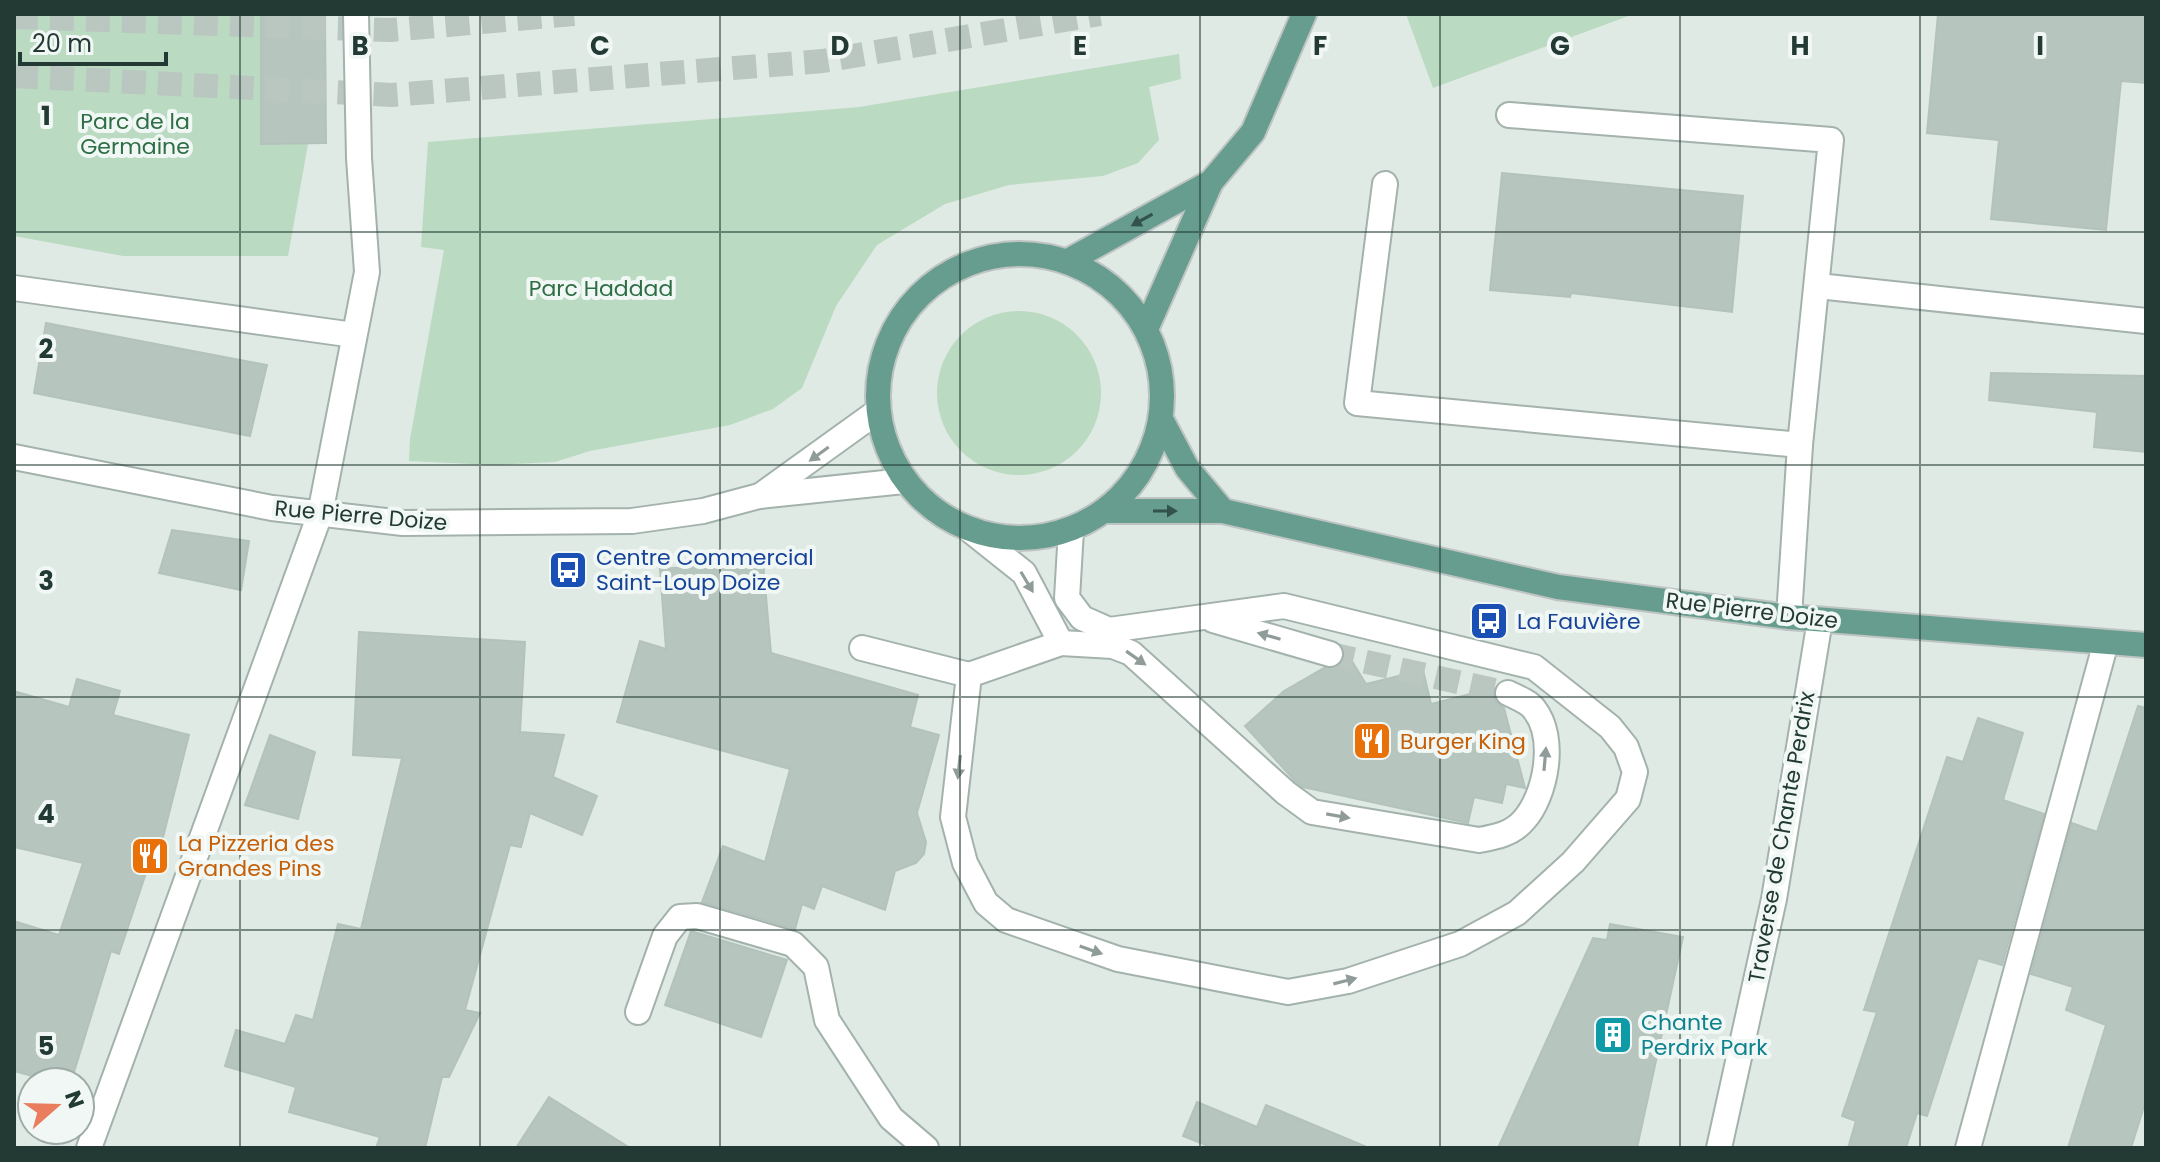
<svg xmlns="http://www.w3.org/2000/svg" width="2160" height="1162" viewBox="0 0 2160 1162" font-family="Poppins,sans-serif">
<rect width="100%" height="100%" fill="#e0eae5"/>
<g fill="#badac2">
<polygon points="14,14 261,14 262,144 308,144 288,256 123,256 14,236"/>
<polygon points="1406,14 1634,14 1433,88"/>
<polygon points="1179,54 1181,79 1149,87 1159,140 1138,163 1103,176 1009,185 945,204 877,245 836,306 802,388 773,409 730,425 590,451 555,462 494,465 409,461 410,439 444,250 421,247 428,142 859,107"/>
<circle cx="1019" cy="393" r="82"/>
</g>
<g fill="#b6c5be" stroke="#b3c3bc" stroke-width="2">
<polygon points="261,14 325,14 326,143 261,144"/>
<polygon points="1938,14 2146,14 2146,83 2121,81 2106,230 1991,219 1999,140 1927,133"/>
<polygon points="1502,173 1743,196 1732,312 1571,293 1570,297 1490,290"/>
<polygon points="46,323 267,365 250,436 34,393"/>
<polygon points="1991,373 2146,376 2146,452 2094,447 2097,412 1989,400"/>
<polygon points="172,530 249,541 241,590 159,573"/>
<polygon points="763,562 771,653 918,695 910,727 939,735 917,813 926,842 924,854 916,863 895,871 885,910 822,886 814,909 802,904 795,929 702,902 723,846 765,862 790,769 617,722 640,641 666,649 660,569"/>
<polygon points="359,632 525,642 520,732 564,735 553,777 597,796 582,835 530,813 521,847 510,845 465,1010 480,1013 449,1077 442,1077 425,1148 376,1148 380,1137 289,1112 296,1087 225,1066 236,1030 285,1044 296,1015 313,1020 338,924 361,929 402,758 353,755"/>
<polygon points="1347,653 1366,684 1423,670 1431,704 1494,688 1495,701 1504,708 1525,788 1506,784 1502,803 1474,797 1468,823 1303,787 1295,781 1245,726 1284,691 1324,668 1340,665"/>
<polygon points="77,679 120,691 113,715 189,735 162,841 157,840 119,954 111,951 71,1082 54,1082 14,1071 14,921 59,935 83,863 14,847 14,691 69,707"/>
<polygon points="2138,706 2146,708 2146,1100 2131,1148 2068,1148 2106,1025 2066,1010 2073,987 2031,974 2072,823 2097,832"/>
<polygon points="1978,718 2023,733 2003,800 2044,814 2002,965 1978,958 1927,1116 1917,1113 1906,1148 1848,1148 1856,1121 1842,1116 1877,1012 1864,1010 1947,757 1963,762"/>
<polygon points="270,735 315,752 298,819 245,805"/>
<polygon points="1610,924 1683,937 1637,1148 1498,1148 1593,938 1607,940"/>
<polygon points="691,931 787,960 761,1037 665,1005"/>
<polygon points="549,1097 630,1148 516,1148"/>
<polygon points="1197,1102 1257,1127 1266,1105 1369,1148 1213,1148 1183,1136"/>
</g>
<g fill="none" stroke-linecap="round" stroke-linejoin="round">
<polyline stroke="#bac7c1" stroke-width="24" stroke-dasharray="24 12" stroke-linecap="butt" points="1330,654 1508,693"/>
<g stroke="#bac7c1" stroke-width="24" stroke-dasharray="24 12" stroke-linecap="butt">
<polyline points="14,17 391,30 574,14"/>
<polyline points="14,76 392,95 823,61 1100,14"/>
</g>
<g stroke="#a3b2ac" stroke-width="28">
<g id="minor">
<polyline points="1509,115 1831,140 1800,445 1789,617"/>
<polyline points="1385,184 1357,403 1800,445"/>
<polyline points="1818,286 2146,321"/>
<polyline points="14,288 354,335"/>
<polyline points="14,457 272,508 403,523 632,521 703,511 759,496 904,481"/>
<polyline points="760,496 878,411"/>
<polyline points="970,530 1024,573 1061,643 969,675 953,817 965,863 986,903 1006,920 1118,959 1288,992 1348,981 1460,944 1517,913 1573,862 1628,799 1635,772 1626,747 1610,727 1534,667 1284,606 1109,630 1082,618 1067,598 1071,530"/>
<polyline points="1213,620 1330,654"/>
<path d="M1061 643 1113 646 1131 653 1286 793 1312 812 1479 840C1496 837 1512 834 1524 820 1546 795 1557 738 1534 709 1529 702 1516 697 1508 693"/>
<polyline points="862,648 969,675"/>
<polyline points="638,1012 665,936 680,917 697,916 793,944 816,967 827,1020 891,1118 926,1148"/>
<polyline points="89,1148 320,514 367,272 359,158 356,14"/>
<polyline points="1719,1148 1774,899 1820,620"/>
<polyline points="1968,1148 2106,642"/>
</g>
</g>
<g stroke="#bdc4c2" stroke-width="28">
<g id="major">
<circle cx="1020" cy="396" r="142"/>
<polyline points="1068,261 1211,182"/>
<polyline points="1147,327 1211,182 1253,132 1304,14"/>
<polyline points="1161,419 1187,468 1223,511"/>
<polyline points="1106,511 1223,511 1558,587 1789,617 2146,645"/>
</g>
</g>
<use href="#minor" stroke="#fff" stroke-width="24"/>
<use href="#major" stroke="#679d8e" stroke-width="24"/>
</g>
<defs><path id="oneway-solid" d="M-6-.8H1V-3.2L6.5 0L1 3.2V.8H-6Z" transform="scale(2)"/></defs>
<g fill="#33534a">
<use href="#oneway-solid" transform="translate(1142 220) rotate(151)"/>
<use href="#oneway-solid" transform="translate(1165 511)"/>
</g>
<g fill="#909c99">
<use href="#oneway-solid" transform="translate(819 454) rotate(144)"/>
<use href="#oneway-solid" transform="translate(1027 582) rotate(59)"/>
<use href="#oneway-solid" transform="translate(1269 636) rotate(-164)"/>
<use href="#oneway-solid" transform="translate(1136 658) rotate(35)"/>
<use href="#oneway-solid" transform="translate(1545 759) rotate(-85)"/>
<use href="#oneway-solid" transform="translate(959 767) rotate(96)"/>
<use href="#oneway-solid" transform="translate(1338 816) rotate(10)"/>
<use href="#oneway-solid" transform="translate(1091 950) rotate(19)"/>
<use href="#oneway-solid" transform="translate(1345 981) rotate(-14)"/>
</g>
<path fill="none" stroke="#223a33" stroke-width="2" stroke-opacity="0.55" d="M240 14V1148M480 14V1148M720 14V1148M960 14V1148M1200 14V1148M1440 14V1148M1680 14V1148M1920 14V1148M14 232H2146M14 465H2146M14 697H2146M14 930H2146"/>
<defs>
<g id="bus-square" transform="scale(2)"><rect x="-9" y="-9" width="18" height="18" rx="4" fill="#1a4fb4" stroke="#f0f7f4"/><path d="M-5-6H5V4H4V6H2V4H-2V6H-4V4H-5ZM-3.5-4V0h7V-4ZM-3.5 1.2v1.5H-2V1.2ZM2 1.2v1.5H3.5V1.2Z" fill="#fff"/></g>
<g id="restaurant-square" transform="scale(2)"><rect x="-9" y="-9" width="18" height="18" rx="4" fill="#e8710a" stroke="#f0f7f4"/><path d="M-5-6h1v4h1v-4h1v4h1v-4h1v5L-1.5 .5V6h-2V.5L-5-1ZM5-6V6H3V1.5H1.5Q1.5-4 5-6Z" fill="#fff"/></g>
<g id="building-square" transform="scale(2)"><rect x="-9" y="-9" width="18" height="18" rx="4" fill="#0f9aa8" stroke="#f0f7f4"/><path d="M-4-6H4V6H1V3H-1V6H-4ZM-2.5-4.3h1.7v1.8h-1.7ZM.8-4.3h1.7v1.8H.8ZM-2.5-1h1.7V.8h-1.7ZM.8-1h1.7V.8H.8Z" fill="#fff"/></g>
</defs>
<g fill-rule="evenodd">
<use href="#bus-square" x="568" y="570"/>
<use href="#bus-square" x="1489" y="621"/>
<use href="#restaurant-square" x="1372" y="741"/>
<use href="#restaurant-square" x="150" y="856"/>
<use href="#building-square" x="1613" y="1035"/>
</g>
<g text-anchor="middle" stroke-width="8" stroke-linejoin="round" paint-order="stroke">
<g font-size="22" fill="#2e6e45" stroke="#f0f7f4">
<text x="135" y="129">Parc de la<tspan x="135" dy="25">Germaine</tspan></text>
<text x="601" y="296">Parc Haddad</text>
</g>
<g font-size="22" fill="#223a33" stroke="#f0f7f4">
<text transform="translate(361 515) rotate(5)" y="8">Rue Pierre Doize</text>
<text transform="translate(1752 610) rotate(7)" y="8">Rue Pierre Doize</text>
<text transform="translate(1781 837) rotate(-80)" y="8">Traverse de Chante Perdrix</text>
</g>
<g font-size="22" fill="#164399" stroke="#f0f7f4" text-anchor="start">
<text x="596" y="565">Centre Commercial<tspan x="596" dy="25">Saint-Loup Doize</tspan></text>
<text x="1517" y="629">La Fauvière</text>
</g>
<g font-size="22" fill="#c56008" stroke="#f0f7f4" text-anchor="start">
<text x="1400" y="749">Burger King</text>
<text x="178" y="851">La Pizzeria des<tspan x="178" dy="25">Grandes Pins</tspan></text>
</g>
<g font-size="22" fill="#0d838f" stroke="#f0f7f4" text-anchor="start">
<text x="1641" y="1030">Chante<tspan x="1641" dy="25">Perdrix Park</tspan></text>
</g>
</g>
<g font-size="26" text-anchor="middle" font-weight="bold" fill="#223a33" stroke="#f0f7f4" stroke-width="8" stroke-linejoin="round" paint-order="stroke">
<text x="360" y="55">B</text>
<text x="600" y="55">C</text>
<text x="840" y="55">D</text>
<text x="1080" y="55">E</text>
<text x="1320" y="55">F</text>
<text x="1560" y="55">G</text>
<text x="1800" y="55">H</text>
<text x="2040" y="55">I</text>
<text x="46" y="125">1</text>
<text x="46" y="358">2</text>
<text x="46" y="590">3</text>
<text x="46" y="823">4</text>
<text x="46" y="1055">5</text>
</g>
<rect width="2160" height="1162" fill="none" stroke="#223a33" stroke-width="32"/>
<g transform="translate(56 1106) rotate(70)"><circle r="38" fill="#f0f7f4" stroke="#9eaba7" stroke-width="2"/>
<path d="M0-6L14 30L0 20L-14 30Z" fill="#ea7d5e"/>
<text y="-12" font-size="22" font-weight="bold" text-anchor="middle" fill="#223a33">N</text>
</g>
<path d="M20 52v12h146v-12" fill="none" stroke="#223a33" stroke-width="4"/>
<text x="32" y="52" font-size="24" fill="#223a33" stroke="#f0f7f4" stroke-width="6" paint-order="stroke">20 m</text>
</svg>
